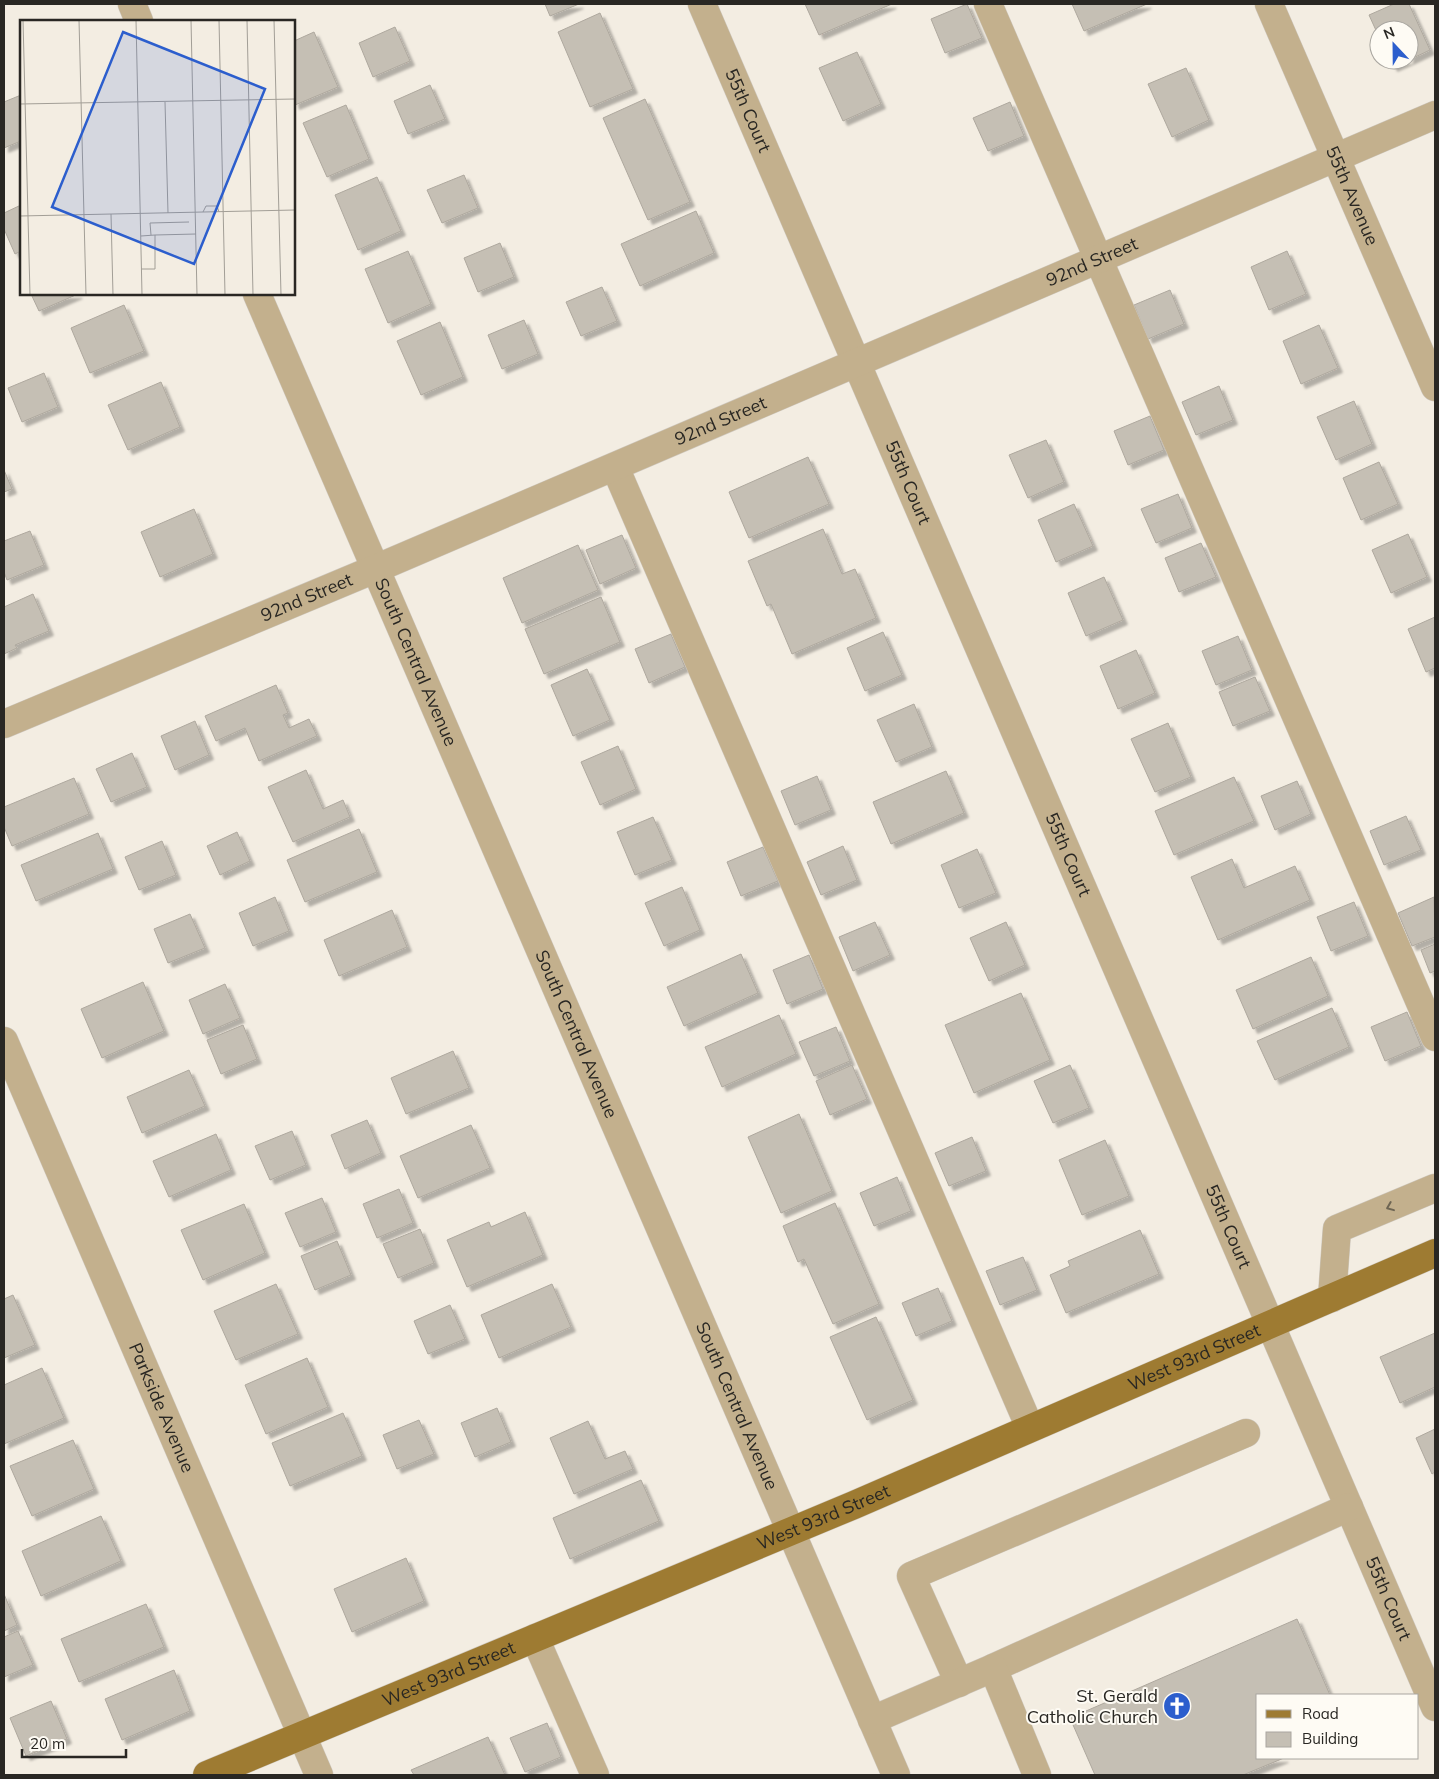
<svg xmlns="http://www.w3.org/2000/svg" width="1439" height="1779" viewBox="0 0 1439 1779" font-family="Mulish,sans-serif">
<defs>
<filter id="shadow"><feDropShadow dx="4.5" dy="4.5" stdDeviation="1" flood-color="#0004"/></filter>
</defs>
<rect width="100%" height="100%" fill="#f3ede2"/>
<g fill="#c5bfb4" stroke="#aea89e" filter="url(#shadow)">
<polygon points="545,4 579,4 550,16"/>
<polygon points="805,4 892,4 819,35"/>
<polygon points="967,4 982,38 945,53 931,19"/>
<polygon points="1072,4 1147,4 1084,31"/>
<polygon points="1394,4 1409,4 1430,50 1409,60 1409,30 1379,30 1379,37 1369,15"/>
<polygon points="600,13 633,89 590,107 558,32"/>
<polygon points="395,27 410,61 373,77 359,43"/>
<polygon points="314,32 338,87 295,105 294,101 294,41"/>
<polygon points="857,52 881,104 843,121 819,68"/>
<polygon points="1390,60 1409,60 1393,67"/>
<polygon points="1186,68 1209,120 1172,137 1148,84"/>
<polygon points="430,85 445,119 408,134 394,101"/>
<polygon points="21,95 21,141 4,148 4,102"/>
<polygon points="645,99 690,202 648,220 603,118"/>
<polygon points="1010,102 1024,136 988,151 973,118"/>
<polygon points="346,105 369,159 327,177 303,123"/>
<polygon points="464,175 478,208 442,223 427,190"/>
<polygon points="377,177 401,231 358,250 335,195"/>
<polygon points="21,205 21,251 15,254 4,229 4,213"/>
<polygon points="696,211 714,253 640,286 621,244"/>
<polygon points="500,243 514,277 478,292 464,258"/>
<polygon points="408,251 431,304 388,323 365,269"/>
<polygon points="1287,251 1306,294 1269,310 1251,267"/>
<polygon points="602,287 617,321 581,336 566,302"/>
<polygon points="1170,290 1184,324 1148,339 1134,305"/>
<polygon points="31,294 78,294 39,311"/>
<polygon points="124,305 144,351 90,373 71,328"/>
<polygon points="524,320 538,354 502,369 488,335"/>
<polygon points="440,322 463,377 421,395 397,341"/>
<polygon points="1319,325 1338,368 1301,384 1283,341"/>
<polygon points="44,373 58,407 22,422 8,388"/>
<polygon points="161,382 180,427 128,450 108,405"/>
<polygon points="1219,386 1233,420 1196,435 1182,402"/>
<polygon points="1354,401 1372,444 1336,460 1317,417"/>
<polygon points="1150,416 1164,450 1128,465 1114,431"/>
<polygon points="1046,440 1064,482 1028,498 1009,455"/>
<polygon points="808,457 829,504 749,538 729,492"/>
<polygon points="1379,462 1398,504 1361,520 1343,478"/>
<polygon points="4,470 12,489 4,492"/>
<polygon points="1178,494 1192,528 1156,543 1141,509"/>
<polygon points="1074,504 1093,546 1056,562 1038,520"/>
<polygon points="194,509 213,554 160,577 141,532"/>
<polygon points="823,529 842,574 855,569 876,618 792,654 771,604 767,606 748,561"/>
<polygon points="30,531 44,565 7,580 4,572 4,541"/>
<polygon points="1408,534 1427,577 1391,593 1372,550"/>
<polygon points="622,535 636,568 600,584 586,550"/>
<polygon points="1201,543 1216,577 1179,592 1165,558"/>
<polygon points="578,545 598,590 522,623 503,578"/>
<polygon points="1104,577 1123,620 1086,636 1068,593"/>
<polygon points="33,594 49,631 15,645 17,648 4,654 4,607"/>
<polygon points="601,597 620,642 544,674 525,629"/>
<polygon points="1435,617 1435,668 1426,672 1408,629"/>
<polygon points="883,632 902,675 865,691 847,648"/>
<polygon points="671,634 685,667 649,683 635,649"/>
<polygon points="1238,636 1252,670 1216,685 1202,651"/>
<polygon points="1136,650 1155,693 1118,709 1100,666"/>
<polygon points="587,669 610,720 573,736 551,685"/>
<polygon points="1255,677 1270,711 1233,726 1219,692"/>
<polygon points="276,685 288,713 283,715 289,728 309,719 317,736 259,761 245,728 216,741 205,716"/>
<polygon points="914,704 932,747 896,762 877,720"/>
<polygon points="195,721 209,755 175,770 161,736"/>
<polygon points="1168,723 1191,777 1155,792 1131,739"/>
<polygon points="618,746 636,789 600,805 581,762"/>
<polygon points="132,753 147,787 111,802 96,769"/>
<polygon points="306,770 323,809 343,800 350,817 293,842 268,787"/>
<polygon points="946,771 964,813 891,844 873,802"/>
<polygon points="817,776 831,810 795,825 781,791"/>
<polygon points="1234,777 1254,821 1174,855 1155,811"/>
<polygon points="74,778 89,814 12,846 4,827 4,807"/>
<polygon points="1297,781 1311,814 1275,830 1261,796"/>
<polygon points="1406,816 1421,850 1384,865 1370,831"/>
<polygon points="653,817 672,860 635,875 617,832"/>
<polygon points="359,829 377,872 305,902 287,860"/>
<polygon points="237,832 250,861 220,875 207,846"/>
<polygon points="98,833 113,869 36,901 21,865"/>
<polygon points="162,841 176,875 139,890 125,857"/>
<polygon points="843,846 857,880 821,895 807,862"/>
<polygon points="763,847 778,881 741,896 727,862"/>
<polygon points="977,849 996,893 959,908 941,865"/>
<polygon points="1232,859 1244,888 1295,866 1310,900 1218,940 1191,877"/>
<polygon points="682,887 700,930 664,946 645,903"/>
<polygon points="275,897 289,931 253,946 239,913"/>
<polygon points="1434,897 1435,937 1412,946 1398,913"/>
<polygon points="1354,902 1368,936 1331,951 1317,917"/>
<polygon points="392,910 407,947 339,976 324,940"/>
<polygon points="190,914 205,948 168,963 154,929"/>
<polygon points="875,922 890,955 853,971 839,937"/>
<polygon points="1006,922 1025,965 989,981 970,938"/>
<polygon points="1435,944 1435,971 1430,973 1421,950"/>
<polygon points="741,954 758,993 684,1026 667,987"/>
<polygon points="809,955 823,989 787,1004 773,970"/>
<polygon points="1311,957 1328,996 1253,1029 1236,990"/>
<polygon points="143,982 164,1031 102,1058 81,1009"/>
<polygon points="225,984 240,1018 203,1034 189,1000"/>
<polygon points="1021,993 1050,1060 974,1093 945,1025"/>
<polygon points="1332,1008 1349,1047 1275,1080 1257,1041"/>
<polygon points="1407,1012 1421,1046 1385,1061 1371,1027"/>
<polygon points="779,1015 796,1054 722,1087 705,1047"/>
<polygon points="243,1025 257,1059 221,1074 207,1040"/>
<polygon points="836,1027 850,1061 814,1076 799,1042"/>
<polygon points="453,1051 469,1088 406,1114 391,1078"/>
<polygon points="852,1065 867,1099 830,1115 816,1081"/>
<polygon points="1070,1065 1089,1108 1053,1123 1034,1081"/>
<polygon points="189,1070 205,1106 142,1133 127,1097"/>
<polygon points="799,1114 832,1191 781,1213 748,1137"/>
<polygon points="367,1120 381,1153 345,1169 331,1135"/>
<polygon points="471,1125 490,1168 418,1198 400,1156"/>
<polygon points="292,1131 306,1165 270,1180 255,1146"/>
<polygon points="216,1134 231,1170 169,1197 153,1161"/>
<polygon points="972,1137 986,1171 949,1186 935,1153"/>
<polygon points="1105,1140 1129,1196 1082,1215 1059,1160"/>
<polygon points="897,1177 911,1211 874,1226 860,1193"/>
<polygon points="399,1189 413,1223 377,1238 363,1204"/>
<polygon points="322,1198 336,1232 300,1247 285,1213"/>
<polygon points="835,1203 879,1304 833,1324 804,1259 798,1262 783,1226"/>
<polygon points="244,1204 265,1253 203,1280 181,1230"/>
<polygon points="525,1212 543,1255 467,1287 447,1240 489,1222 491,1227"/>
<polygon points="420,1229 434,1263 398,1278 383,1244"/>
<polygon points="1140,1230 1159,1274 1066,1313 1050,1275 1070,1266 1068,1261"/>
<polygon points="337,1241 351,1275 315,1290 301,1256"/>
<polygon points="1023,1257 1037,1290 1000,1305 986,1271"/>
<polygon points="276,1284 298,1334 236,1360 214,1311"/>
<polygon points="552,1284 571,1327 499,1358 481,1315"/>
<polygon points="938,1288 952,1321 916,1336 902,1303"/>
<polygon points="13,1295 35,1345 4,1358 4,1299"/>
<polygon points="450,1305 465,1339 428,1354 414,1321"/>
<polygon points="876,1317 913,1400 867,1420 830,1337"/>
<polygon points="1435,1333 1435,1387 1400,1403 1380,1357"/>
<polygon points="307,1358 328,1407 266,1434 245,1385"/>
<polygon points="42,1368 64,1418 4,1444 4,1385"/>
<polygon points="497,1408 511,1442 475,1457 461,1423"/>
<polygon points="343,1413 362,1456 290,1486 272,1443"/>
<polygon points="419,1420 434,1454 397,1469 383,1435"/>
<polygon points="588,1421 605,1459 625,1451 633,1469 574,1494 550,1438"/>
<polygon points="1435,1429 1435,1472 1432,1474 1416,1438"/>
<polygon points="73,1440 94,1489 32,1516 10,1466"/>
<polygon points="641,1480 659,1521 570,1559 553,1518"/>
<polygon points="101,1516 121,1561 41,1596 22,1551"/>
<polygon points="406,1558 424,1601 352,1632 334,1589"/>
<polygon points="4,1594 17,1625 4,1631"/>
<polygon points="146,1604 164,1647 79,1682 61,1639"/>
<polygon points="1297,1619 1330,1695 1258,1695 1258,1758 1284,1758 1243,1775 1095,1775 1070,1718"/>
<polygon points="18,1631 33,1665 4,1677 4,1637"/>
<polygon points="174,1670 190,1711 122,1740 105,1699"/>
<polygon points="51,1701 67,1739 26,1756 10,1718"/>
<polygon points="547,1723 561,1757 525,1772 510,1738"/>
<polygon points="488,1737 505,1775 414,1775 411,1770"/>
</g>
<g fill="none" stroke-linecap="round" stroke-linejoin="round">
<g stroke="#cfc9c0" stroke-width="29">
<g id="minor">
<polyline points="132,4 139,21"/>
<path id="s1" d="M702 4 1435 1707"/>
<polyline points="988,4 1435,1037"/>
<path id="s2" d="M1269 4 1435 387"/>
<path id="s3" d="M257 294 896 1775"/>
<polyline points="615,467 1030,1428"/>
<path id="s4" d="M4 724 375 569 1435 115"/>
<path id="s5" d="M4 1041 319 1775"/>
<polyline points="1332,1298 1337,1229 1435,1188"/>
<polyline points="535,1638 595,1775"/>
<polyline points="993,1668 1349,1507"/>
<polyline points="959,1683 911,1576 1246,1433"/>
<polyline points="872,1720 993,1668 1037,1775"/>
</g>
</g>
<g stroke="#cfc9c0" stroke-width="29">
<g id="major">
<path id="s6" d="M207 1775 854 1505 1435 1253"/>
</g>
</g>
<use href="#minor" stroke="#c3b08d" stroke-width="28"/>
<use href="#major" stroke="#9e7b32" stroke-width="28"/>
</g>
<defs><path id="oneway-chevron" d="M-2-3.5L2.5 0L-2 3.5" fill="none" stroke-width="1.6" stroke-linecap="round" stroke-linejoin="round" transform="scale(1.25)"/></defs>
<use stroke="#6e6553" href="#oneway-chevron" transform="translate(1390 1207) rotate(158)"/>
<defs>
<g id="church-disc" transform="scale(1.4375)"><circle r="9.5" fill="#2c5ecd" stroke="#fefbf4"/><path d="M-1.2-6h2.4v3.5h3.3v2.4h-3.3V6h-2.4V-.1h-3.3v-2.4h3.3Z" fill="#fff"/></g>
</defs>
<g fill-rule="evenodd">
<use href="#church-disc" x="1177" y="1706"/>
</g>
<g text-anchor="middle" stroke-width="4" stroke-linejoin="round" paint-order="stroke">
<g font-size="18" fill="#292723" stroke="#fefbf4">
<text dy="6" stroke="none"><textPath href="#s1" startOffset="116">55th Court</textPath></text>
<text dy="6" stroke="none"><textPath href="#s2" startOffset="209">55th Avenue</textPath></text>
<text dy="6" stroke="none"><textPath href="#s4" startOffset="1182">92nd Street</textPath></text>
<text dy="6" stroke="none"><textPath href="#s4" startOffset="778">92nd Street</textPath></text>
<text dy="6" stroke="none"><textPath href="#s1" startOffset="521">55th Court</textPath></text>
<text dy="6" stroke="none"><textPath href="#s4" startOffset="328">92nd Street</textPath></text>
<text dy="6" stroke="none"><textPath href="#s3" startOffset="401">South Central Avenue</textPath></text>
<text dy="6" stroke="none"><textPath href="#s1" startOffset="926">55th Court</textPath></text>
<text dy="6" stroke="none"><textPath href="#s3" startOffset="806">South Central Avenue</textPath></text>
<text dy="6" stroke="none"><textPath href="#s1" startOffset="1331">55th Court</textPath></text>
<text dy="6" stroke="none"><textPath href="#s6" startOffset="1072">West 93rd Street</textPath></text>
<text dy="6" stroke="none"><textPath href="#s3" startOffset="1211">South Central Avenue</textPath></text>
<text dy="6" stroke="none"><textPath href="#s5" startOffset="399">Parkside Avenue</textPath></text>
<text dy="6" stroke="none"><textPath href="#s6" startOffset="668">West 93rd Street</textPath></text>
<text dy="6" stroke="none"><textPath href="#s1" startOffset="1736">55th Court</textPath></text>
<text dy="6" stroke="none"><textPath href="#s6" startOffset="262">West 93rd Street</textPath></text>
</g>
<g font-size="18" fill="#292723" stroke="#fefbf4" text-anchor="end">
<text x="1158" y="1702">St. Gerald<tspan x="1158" dy="21">Catholic Church</tspan></text>
</g>
</g>
<g transform="translate(20 20)">
<rect width="275" height="275" fill="#f3ede2"/>
<path fill="none" stroke="#a29e96" stroke-width="1" d="M3 0 10 275M59 0 66 275M116 0 122 275M171 0 177 275M199 0 205 275M227 0 233 275M254 0 261 275M145 82 148 193M0 84 275 79M183 192 186 186H197L199 192M91 194 93 275M0 196 275 190M131 215 130 203 169 202M135 215 176 214M121 216 135 215V249H121"/>
<path fill="#2c5ecd" fill-opacity="0.15" stroke="#2c5ecd" stroke-width="2.5" d="M103 12 245 69 174 244 32 187Z"/>
<rect width="275" height="275" fill="none" stroke="#292723" stroke-width="2.5"/>
</g>
<rect width="1439" height="1779" fill="none" stroke="#292723" stroke-width="10"/>
<rect x="1256" y="1694" width="162" height="65" fill="#fefbf4" stroke="#a9a6a0"/>
<rect x="1266" y="1710" width="25" height="8" fill="#9e7b32" stroke="#a9a6a0"/>
<text x="1302" y="1719" font-size="15" fill="#292723">Road</text>
<rect x="1266" y="1732" width="25" height="15" fill="#c5bfb4" stroke="#a9a6a0"/>
<text x="1302" y="1744" font-size="15" fill="#292723">Building</text>
<g transform="translate(1394 45) rotate(338)"><circle r="24" fill="#fefbf4" stroke="#a9a6a0"/>
<path d="M0-4L9 19L0 12L-9 19Z" fill="#2c5ecd"/>
<text y="-8" font-size="14" font-weight="bold" text-anchor="middle" fill="#292723">N</text>
</g>
<path d="M22 1749v8h104v-8" fill="none" stroke="#292723" stroke-width="2.5"/>
<text x="30" y="1749" font-size="15" fill="#292723" stroke="#fefbf4" stroke-width="4" paint-order="stroke">20 m</text>
</svg>
